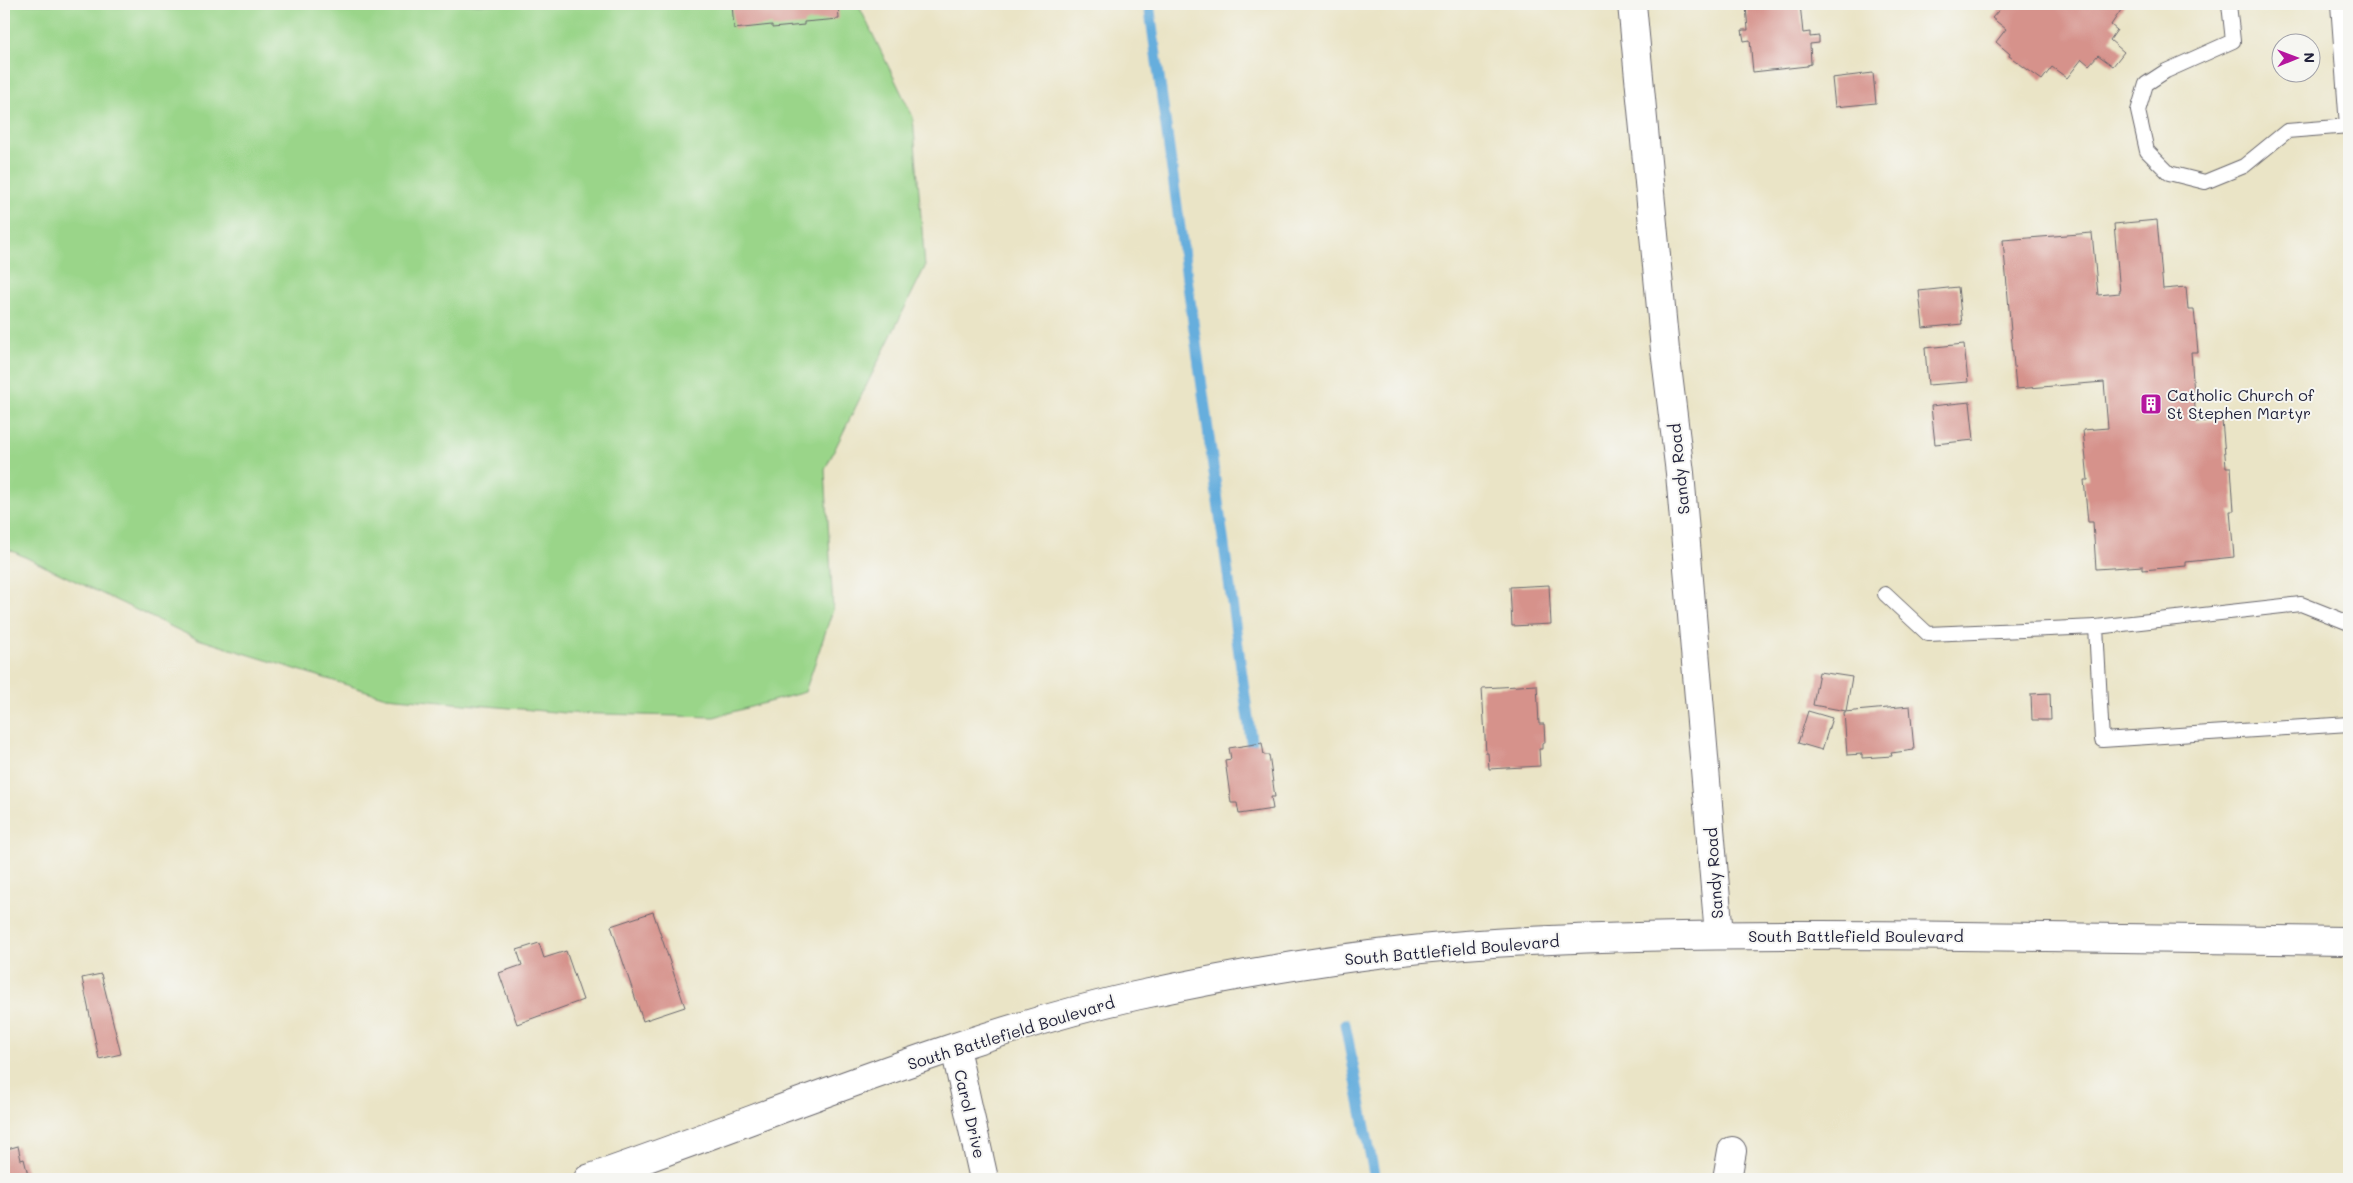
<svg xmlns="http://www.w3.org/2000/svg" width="2353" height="1183" viewBox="0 0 2353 1183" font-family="Mali,sans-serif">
<rect width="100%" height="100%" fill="#f6f6f2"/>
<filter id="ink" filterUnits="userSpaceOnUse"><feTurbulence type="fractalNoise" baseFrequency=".02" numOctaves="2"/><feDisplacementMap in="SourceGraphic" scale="10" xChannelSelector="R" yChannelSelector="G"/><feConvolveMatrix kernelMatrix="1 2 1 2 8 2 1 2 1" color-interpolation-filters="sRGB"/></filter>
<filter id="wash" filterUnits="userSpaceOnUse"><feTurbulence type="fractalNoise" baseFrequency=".0096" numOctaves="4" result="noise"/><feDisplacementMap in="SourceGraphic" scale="20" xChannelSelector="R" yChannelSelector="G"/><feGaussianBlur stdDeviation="1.12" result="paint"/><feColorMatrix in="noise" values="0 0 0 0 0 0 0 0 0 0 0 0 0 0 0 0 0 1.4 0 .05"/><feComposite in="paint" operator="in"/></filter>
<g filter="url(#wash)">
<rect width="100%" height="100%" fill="#eae4c6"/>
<polygon fill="#9ad589" stroke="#5e7c62" points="4,4 858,4 913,117 925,267 825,469 833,610 805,692 714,717 566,713 386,697 195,638 4,547"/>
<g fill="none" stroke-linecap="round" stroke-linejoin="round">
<g stroke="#66aedd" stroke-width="11">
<polyline points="1149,4 1252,747"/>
<polyline points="1345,1024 1375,1179"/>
</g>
</g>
<g id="blocks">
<g fill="#d6928b">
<polygon points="732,4 838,4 839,19 804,22 804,25 772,28 772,25 734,29"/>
<polygon points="1742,4 1800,4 1803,33 1810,32 1810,37 1819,36 1819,43 1810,44 1811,64 1807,65 1807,66 1753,72 1750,40 1744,41 1742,30 1748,30 1746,6"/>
<polygon points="2004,4 2125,4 2111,25 2117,30 2110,40 2124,52 2113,66 2098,55 2089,65 2082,59 2067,78 2052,67 2042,80 2009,56 2010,54 1996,42 2006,29 1992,18"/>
<polygon points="1873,73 1876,103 1835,107 1832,78"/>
<polygon points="2157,220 2163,289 2186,287 2188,309 2194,309 2198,352 2191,352 2196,422 2222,420 2226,467 2231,467 2234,511 2230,511 2234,557 2186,562 2186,566 2143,570 2143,566 2096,569 2093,522 2088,522 2084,480 2088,480 2083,430 2108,428 2104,382 2016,389 2003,240 2092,233 2098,295 2120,293 2114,224"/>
<polygon points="1958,287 1962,324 1923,328 1919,291"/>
<polygon points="1964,344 1968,382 1928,385 1925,348"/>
<polygon points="1970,402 1974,440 1935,444 1931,406"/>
<polygon points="1549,585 1551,624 1512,626 1510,587"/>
<polygon points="1819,672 1852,677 1846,711 1813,705"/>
<polygon points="1537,685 1539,724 1544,724 1545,743 1542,743 1542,749 1539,749 1540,766 1489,769 1488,753 1486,753 1482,688"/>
<polygon points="2050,693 2051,720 2032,720 2031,694"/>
<polygon points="1910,706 1914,750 1891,753 1892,756 1862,758 1862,754 1847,755 1844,712"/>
<polygon points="1808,711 1832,718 1822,750 1798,743"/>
<polygon points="1262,743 1264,755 1269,755 1275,797 1271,797 1273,809 1239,814 1237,803 1231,803 1225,760 1231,759 1229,748"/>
<polygon points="653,912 685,1007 643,1021 611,926"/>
<polygon points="539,943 544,958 566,951 583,1000 517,1024 499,973 522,965 517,950"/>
<polygon points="101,974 121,1054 99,1059 82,978"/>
<polygon points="18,1146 21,1160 24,1159 29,1179 4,1179 4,1150"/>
</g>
</g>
</g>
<g filter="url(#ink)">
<use href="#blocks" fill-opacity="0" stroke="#68666c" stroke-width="1"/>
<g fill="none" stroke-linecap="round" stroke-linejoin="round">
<g stroke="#68666c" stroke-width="16">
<g id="lane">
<polyline points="2229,4 2233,41 2166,71 2146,84 2138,111 2147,151 2169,173 2205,182 2244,166 2287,131 2349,126"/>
<polyline points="2338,4 2347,126"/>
<polyline points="1885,594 1928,634 2096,627"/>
<polyline points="2349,623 2301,604 2096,627 2102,740 2349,724"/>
</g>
</g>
<g stroke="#68666c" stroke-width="30">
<g id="street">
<polyline points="1632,4 1665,350 1680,473 1719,935"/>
<polyline points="955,1048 984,1179"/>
<polyline points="1727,1179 1732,1151"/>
</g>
</g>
<g stroke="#68666c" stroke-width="30">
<path id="primary" d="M588 1179C769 1117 947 1039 1135 996 1264 968 1396 947 1528 941 1672 934 1817 934 1961 936 2091 938 2220 939 2349 941"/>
</g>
<use href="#lane" stroke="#fff" stroke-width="14"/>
<use href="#street" stroke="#fff" stroke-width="28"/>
<use href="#primary" stroke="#fff" stroke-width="28"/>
</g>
</g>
<defs>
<g id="building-square" transform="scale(1.125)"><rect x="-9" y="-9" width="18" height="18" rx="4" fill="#b5179e" stroke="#f6f6f2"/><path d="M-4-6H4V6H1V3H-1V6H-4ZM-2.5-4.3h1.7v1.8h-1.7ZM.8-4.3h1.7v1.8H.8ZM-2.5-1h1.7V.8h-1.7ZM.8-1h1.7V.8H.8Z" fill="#fff"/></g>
</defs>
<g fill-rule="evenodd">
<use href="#building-square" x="2151" y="404"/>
</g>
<g text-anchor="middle" stroke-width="4" stroke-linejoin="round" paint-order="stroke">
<g font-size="16" fill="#22223b" stroke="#f6f6f2" text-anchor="start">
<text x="2167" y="401">Catholic Church of<tspan x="2167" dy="18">St Stephen Martyr</tspan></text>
</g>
<g font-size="16" fill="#22223b" stroke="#f6f6f2">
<text transform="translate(1679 469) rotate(-96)" y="6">Sandy Road</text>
<text transform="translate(1714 873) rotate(-94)" y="6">Sandy Road</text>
<text x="1856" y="942">South Battlefield Boulevard</text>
<text transform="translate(1452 950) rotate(-5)" y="6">South Battlefield Boulevard</text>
<text transform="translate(1011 1033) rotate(-17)" y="6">South Battlefield Boulevard</text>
<text transform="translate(970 1114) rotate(77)" y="6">Carol Drive</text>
</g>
</g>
<rect width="2353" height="1183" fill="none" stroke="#f6f6f2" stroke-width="20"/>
<g transform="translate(2296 58) rotate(89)"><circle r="24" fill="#f6f6f2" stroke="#a1a1a9"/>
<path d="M0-4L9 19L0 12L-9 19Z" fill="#b5179e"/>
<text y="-8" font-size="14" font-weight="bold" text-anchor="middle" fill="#22223b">N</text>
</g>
</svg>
